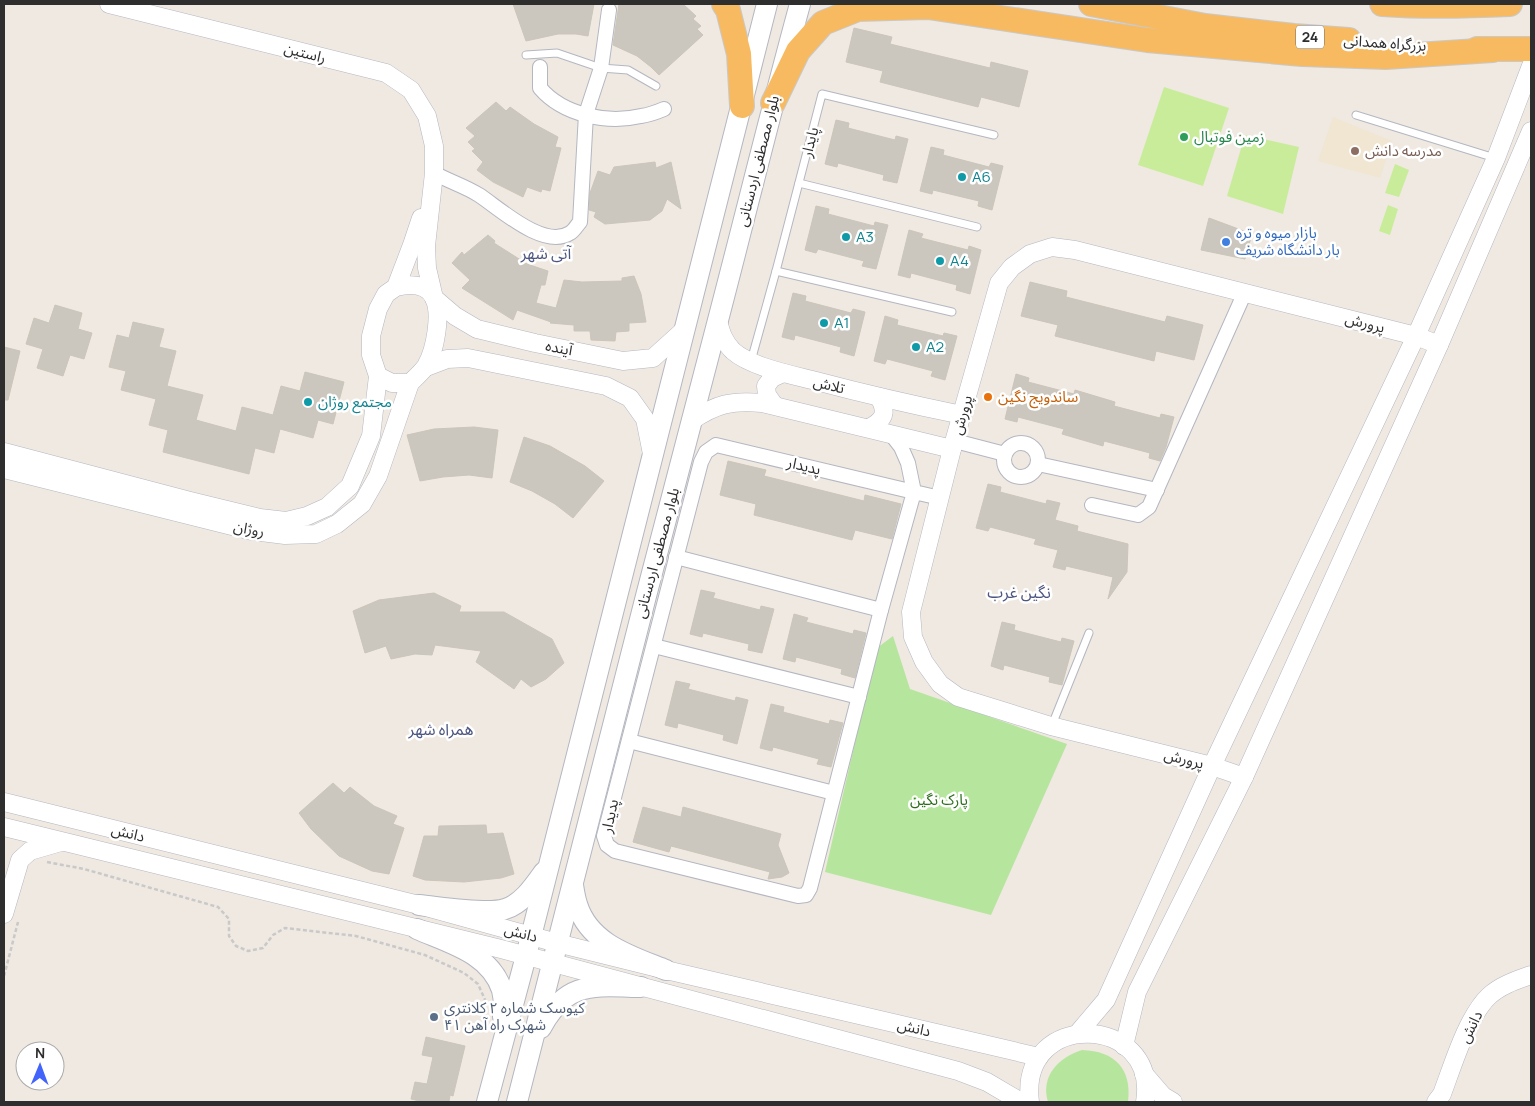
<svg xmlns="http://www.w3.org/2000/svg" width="1535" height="1106" viewBox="0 0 1535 1106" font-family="Manrope,'Noto Sans Arabic',sans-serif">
<rect width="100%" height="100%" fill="#efe9e1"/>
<polygon fill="#f0e6d1" points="1333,117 1392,141 1380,178 1318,161"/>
<g fill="#b6e59e">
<polygon points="893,636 910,689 1067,744 991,915 825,872 877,648"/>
<path d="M1082 1050C1115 1051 1132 1069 1128 1102H1048C1040 1076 1059 1057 1082 1050Z"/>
</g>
<g fill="#c9ec9a">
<polygon points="1164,87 1229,108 1203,186 1138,165"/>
<polygon points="1245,135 1299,147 1283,214 1227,196"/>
<polygon points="1395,164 1409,170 1399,197 1385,193"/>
<polygon points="1388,205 1398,209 1390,235 1379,231"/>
</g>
<g fill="#cbc7bf" stroke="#cbc5ba">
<polygon points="513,4 594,4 588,36 576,34 558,34 526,41"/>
<polygon points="619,4 683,4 696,16 693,19 701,26 697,29 703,35 659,75 651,67 637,56 613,45"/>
<polygon points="854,28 892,37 890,44 990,68 991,62 1028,71 1019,107 981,97 978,107 880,82 883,71 846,62"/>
<polygon points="496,102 506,111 510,107 534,124 558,137 555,147 561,148 550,191 542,189 541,192 527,187 523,197 493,182 477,170 483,162 472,151 475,149 468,142 475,136 466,128"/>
<polygon points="836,120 849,123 848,128 895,140 896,136 908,139 897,183 883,180 884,175 838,163 837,167 825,164"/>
<polygon points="931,147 944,150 943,155 989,167 991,163 1003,166 992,210 978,206 979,201 933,190 932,194 920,191"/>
<polygon points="655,162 656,168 671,162 681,209 667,199 662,211 650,220 605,224 594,217 596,212 589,210 590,193 598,171 610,175 614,167"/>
<polygon points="816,206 829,209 828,214 874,226 875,222 888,225 876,269 862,266 864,261 818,249 816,253 805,250"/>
<polygon points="1209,218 1252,234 1245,259 1201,250"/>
<polygon points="909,230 923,234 921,238 968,250 969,246 981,250 970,294 956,290 957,285 911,273 910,278 898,275"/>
<polygon points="488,235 495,241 494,243 527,264 548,271 545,285 541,285 536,303 556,308 564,280 582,282 622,281 622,278 634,276 641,294 646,322 629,323 629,331 616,332 615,341 591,340 590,331 574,331 574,325 550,323 551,322 517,310 513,320 462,288 470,280 452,263 462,252 464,255"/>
<polygon points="1030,282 1067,291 1066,297 1165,322 1167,316 1203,325 1194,360 1156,351 1154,361 1055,336 1058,325 1021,316"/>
<polygon points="793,293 806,296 805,301 851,313 853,309 865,312 854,356 840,352 841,347 795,335 794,340 782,337"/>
<polygon points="55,305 82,313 78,329 92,333 84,359 70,355 63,376 37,368 43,349 26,344 34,318 49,323"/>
<polygon points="885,316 898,320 897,325 943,336 944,333 957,336 945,380 931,376 933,371 887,359 885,364 874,361"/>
<polygon points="133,322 164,329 159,347 176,351 167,386 203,395 196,420 236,431 242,407 273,415 281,386 300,391 305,372 344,382 333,424 318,420 313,438 280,429 274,453 255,448 249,474 163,452 168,430 149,425 156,399 121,390 126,371 109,367 117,335 129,338"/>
<polygon points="4,347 20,351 8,400 4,400"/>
<polygon points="1016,374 1029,378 1028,382 1074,394 1075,390 1115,402 1114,406 1160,418 1161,414 1174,417 1166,447 1160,461 1149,458 1150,453 1104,441 1103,446 1062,434 1064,429 1018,417 1017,422 1005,419"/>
<polygon points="474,427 498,430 492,478 469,475 443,477 420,481 407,435 434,429"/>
<polygon points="524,437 550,446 585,466 604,481 573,518 555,504 532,491 510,482"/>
<polygon points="728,461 766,470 764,476 864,501 865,495 901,504 892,539 855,530 852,540 754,515 756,504 720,495"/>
<polygon points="988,484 1001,487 1000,492 1046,504 1047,500 1060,503 1055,520 1078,526 1077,531 1128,544 1127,572 1108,599 1113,577 1066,566 1065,570 1053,567 1058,550 1034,544 1036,539 990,527 988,531 976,528"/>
<polygon points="701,590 715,593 713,598 760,610 761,606 774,609 762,653 748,650 749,644 703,633 702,637 690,634"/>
<polygon points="434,593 461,606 459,612 504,612 552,639 564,663 546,679 531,687 521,679 514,689 476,662 481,651 435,645 432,655 415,654 391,659 386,646 365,653 353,611 379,600"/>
<polygon points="794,614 808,618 806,622 853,634 854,630 866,633 855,678 841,674 842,669 796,657 795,662 783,659"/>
<polygon points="1002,622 1015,625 1014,630 1061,642 1062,638 1074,641 1062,685 1049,682 1050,677 1004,665 1003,670 991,666"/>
<polygon points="676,681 690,684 688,689 735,701 736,697 748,700 737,744 723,740 724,735 678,723 677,728 665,725"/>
<polygon points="771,704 784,707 783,712 829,724 830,720 843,723 831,767 817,764 819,759 773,747 772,751 760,748"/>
<polygon points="333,783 344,793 350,787 374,806 397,816 393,824 404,828 389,874 372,871 339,856 311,829 299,813"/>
<polygon points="643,807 681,817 683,807 781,834 778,845 789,873 782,877 768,879 770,872 671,846 669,852 633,842"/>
<polygon points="486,825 487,834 503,833 514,874 501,878 464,882 425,880 413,876 424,836 438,836 439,826"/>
<polygon points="426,1037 465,1046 453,1096 450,1095 449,1102 424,1102 411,1099 415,1082 427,1084 433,1057 422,1055"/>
</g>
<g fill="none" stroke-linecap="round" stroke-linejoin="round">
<g stroke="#b4b7c1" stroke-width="9">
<g id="service">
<polyline points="526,55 557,53 601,68 628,70 656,86"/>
<polyline points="1356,115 1495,158"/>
<polyline points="799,183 977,227"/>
<polyline points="776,271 952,312"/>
<polyline points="751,361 776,271 822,94 994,135"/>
<polyline points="1052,725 1089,633"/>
</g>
</g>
<g stroke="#b4b7c1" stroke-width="16">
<g id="minor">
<path d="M540 67V88C563 115 607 124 641 116 649 115 657 112 664 109"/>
<path d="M434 173C448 181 465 186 479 195 499 208 544 250 570 233 574 231 577 225 580 222L586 114 601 68 609 10"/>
<polyline points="891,434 901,447 908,463 914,492 881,610 810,888 806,895 798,896 615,851 607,845 604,836 701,462 706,452 716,445 914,492 940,498"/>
<polyline points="955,441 1005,454"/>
<circle cx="1021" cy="460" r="17"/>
<polyline points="1038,464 1157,490"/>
<polyline points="1092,505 1138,515 1149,507 1245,292"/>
<polyline points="676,557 881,610"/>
<polyline points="654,646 859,697"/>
<polyline points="629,741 834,793"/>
</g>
</g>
<g stroke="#b4b7c1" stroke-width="19">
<g id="tertiary">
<polyline points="109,4 386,73 411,90 427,116 434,146 434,173 426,246 427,268 434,298 455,316 477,329 535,343 623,361 653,358 684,330"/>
<path d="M396 287C409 284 427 283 434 298 442 314 435 351 426 366 422 372 415 378 410 383H392L378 376 371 355V336L378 309 386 294 396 287 412 245 421 218"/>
<path d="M718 321C721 333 724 342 733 351 751 367 793 375 816 381 865 394 913 405 962 415"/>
<polyline points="426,367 447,359 468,358 606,386 630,398 645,419 652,454"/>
<polyline points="774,405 767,395 766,386 772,378 783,373"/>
<path d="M691 421C716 404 732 400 762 403L952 449"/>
<path d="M869 428C884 420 888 413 879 397"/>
<polyline points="4,452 190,501 260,518 286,521 307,516 327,507 350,486 371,436 378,376"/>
<polyline points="4,469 252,531 285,535 316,534 337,524 362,504 378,476 410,383"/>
<polyline points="1244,777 1212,766 1051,726 958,697 940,684 924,662 913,637 911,612 952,449 999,283 1012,267 1030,254 1052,247 1075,250 1416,336 1439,345"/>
<polyline points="4,802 419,905 557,943 666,970 1039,1057"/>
<polyline points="4,827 501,949 958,1071 987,1082 1021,1102"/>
<polyline points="4,914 20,860 30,851 61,842"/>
<polyline points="1078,1033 1106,1000 1212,766 1416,336 1496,158 1531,66"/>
<polyline points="1124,1046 1137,992 1244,777 1439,345 1531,131"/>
<polyline points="1144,1074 1163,1096 1173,1102"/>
<path d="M1030 1102C1018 1008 1160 1014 1145 1102"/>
<path d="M1436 1102 1442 1094C1453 1065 1467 1017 1489 996 1501 985 1517 980 1531 975"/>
</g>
</g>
<g stroke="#b4b7c1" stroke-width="22">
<g id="secondary">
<path d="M573 885C574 891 575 898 577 904 589 944 631 956 666 970"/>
<path d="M419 905C440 907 487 915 505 909 522 904 534 886 544 872"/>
<path d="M417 929C449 943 490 953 502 990 504 998 504 1009 503 1017"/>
<path d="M541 1028C566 980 594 986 641 987"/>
<polyline points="487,1102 526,956 767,4"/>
<path d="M517 1102C582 842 649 583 717 324 745 217 771 110 800 4"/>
</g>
</g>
<g stroke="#c9c9c9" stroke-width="26">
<g id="trunk">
<polyline points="724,4 728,10 739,54 742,106"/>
<polyline points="1091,4 1205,26 1294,36 1349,40"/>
<path d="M1382 4C1424 7 1467 6 1510 4"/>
<polyline points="1477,49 1531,49"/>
<polyline points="773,103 798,51 823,23 858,9 928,7 1147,40 1302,54 1386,57 1493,50"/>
</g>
</g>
<g stroke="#c9c9c9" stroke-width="2.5" stroke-dasharray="4 2.5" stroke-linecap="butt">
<polyline points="47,862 84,869 218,907 229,919 229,936 236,946 248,951 263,948 273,935 285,928 356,936 425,955 464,973 478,984 486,1002"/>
<polyline points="4,976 18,922"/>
</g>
<use href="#service" stroke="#fff" stroke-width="7"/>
<use href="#minor" stroke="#fff" stroke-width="14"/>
<use href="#tertiary" stroke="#fff" stroke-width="18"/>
<use href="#secondary" stroke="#fff" stroke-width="20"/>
<use href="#trunk" stroke="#f8ba60" stroke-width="24"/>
</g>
<circle fill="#2e9e5b" stroke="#fff" stroke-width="2" cx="1184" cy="137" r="5"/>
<circle fill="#8d6e63" stroke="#fff" stroke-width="2" cx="1355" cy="151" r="5"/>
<g fill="#0f9aa8" stroke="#fff" stroke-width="2">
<circle cx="962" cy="177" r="5"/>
<circle cx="846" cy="237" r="5"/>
<circle cx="940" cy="261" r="5"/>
<circle cx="824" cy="323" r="5"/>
<circle cx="916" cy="347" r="5"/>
<circle cx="308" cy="402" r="5"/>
</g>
<circle fill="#3f7fe0" stroke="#fff" stroke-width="2" cx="1226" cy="242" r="5"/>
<circle fill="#e8710a" stroke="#fff" stroke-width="2" cx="988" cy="397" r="5"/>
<circle fill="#5c6f8a" stroke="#fff" stroke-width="2" cx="434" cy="1017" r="5"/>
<g text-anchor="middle" stroke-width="5" stroke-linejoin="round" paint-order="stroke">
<rect fill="#fff" stroke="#6d6d6d" stroke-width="1" x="1296" y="25.5" width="28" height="23" rx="4"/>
<g font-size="14" font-weight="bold" fill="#2e2e2e">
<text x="1310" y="42">24</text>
</g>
<g font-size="15" fill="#2e2e2e" stroke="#fff">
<text transform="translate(1385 43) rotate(4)" y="5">بزرگراه همدانی</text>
<text transform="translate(305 53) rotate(14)" y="5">راستین</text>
<text transform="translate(810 142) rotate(-76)" y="5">پایدار</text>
<text transform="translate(758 161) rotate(-76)" y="5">بلوار مصطفی اردستانی</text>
<text transform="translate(1365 323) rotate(14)" y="5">پرورش</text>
<text transform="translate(559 348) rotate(11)" y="5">آینده</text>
<text transform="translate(829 385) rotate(14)" y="5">تلاش</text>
<text transform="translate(962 415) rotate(-74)" y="5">پرورش</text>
<text transform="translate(804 466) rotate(13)" y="5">پدیدار</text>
<text transform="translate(249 529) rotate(11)" y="5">روژان</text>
<text transform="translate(657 553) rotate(-75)" y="5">بلوار مصطفی اردستانی</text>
<text transform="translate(1184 759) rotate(14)" y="5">پرورش</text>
<text transform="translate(610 816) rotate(-78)" y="5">پدیدار</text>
<text transform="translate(128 833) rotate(14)" y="5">دانش</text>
<text transform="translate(521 933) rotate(15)" y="5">دانش</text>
<text transform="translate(1471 1027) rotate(-64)" y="5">دانش</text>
<text transform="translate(914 1028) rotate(13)" y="5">دانش</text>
</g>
<g font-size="15" fill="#27864d" stroke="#fff" text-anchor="start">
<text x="1194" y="142">زمین فوتبال</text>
</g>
<g font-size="15" fill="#785e54" stroke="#fff" text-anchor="start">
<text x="1365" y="156">مدرسه دانش</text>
</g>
<g font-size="15" fill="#0d838f" stroke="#fff" text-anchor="start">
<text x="972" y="182">A6</text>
<text x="856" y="242">A3</text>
<text x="950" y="266">A4</text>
<text x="834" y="328">A1</text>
<text x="926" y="352">A2</text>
<text x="318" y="407">مجتمع روژان</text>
</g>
<g font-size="15" fill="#366cbe" stroke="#fff" text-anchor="start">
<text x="1236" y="238">بازار میوه و تره<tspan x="1236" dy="17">بار دانشگاه شریف</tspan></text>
</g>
<g font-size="15" fill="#c56008" stroke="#fff" text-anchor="start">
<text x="998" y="402">ساندویج نگین</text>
</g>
<g font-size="15" fill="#2c6e1b" stroke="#fff">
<text x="939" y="805">پارک نگین</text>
</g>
<g font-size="15" fill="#4e5e75" stroke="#fff" text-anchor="start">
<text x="444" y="1013">کیوسک شماره ۲ کلانتری<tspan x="444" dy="17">۴۱ شهرک راه آهن</tspan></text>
</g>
<g font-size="16" fill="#4d5680" stroke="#fff">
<text x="546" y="259">آتی شهر</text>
<text x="1019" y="598">نگین غرب</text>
<text x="441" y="735">همراه شهر</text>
</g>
</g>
<rect width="1535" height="1106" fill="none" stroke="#2e2e2e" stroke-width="10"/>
<g transform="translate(40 1066) rotate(1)"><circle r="24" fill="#ffffff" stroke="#ababab"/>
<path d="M0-4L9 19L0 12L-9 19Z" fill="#4264fb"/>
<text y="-8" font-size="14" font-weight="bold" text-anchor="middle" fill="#2e2e2e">N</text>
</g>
</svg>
